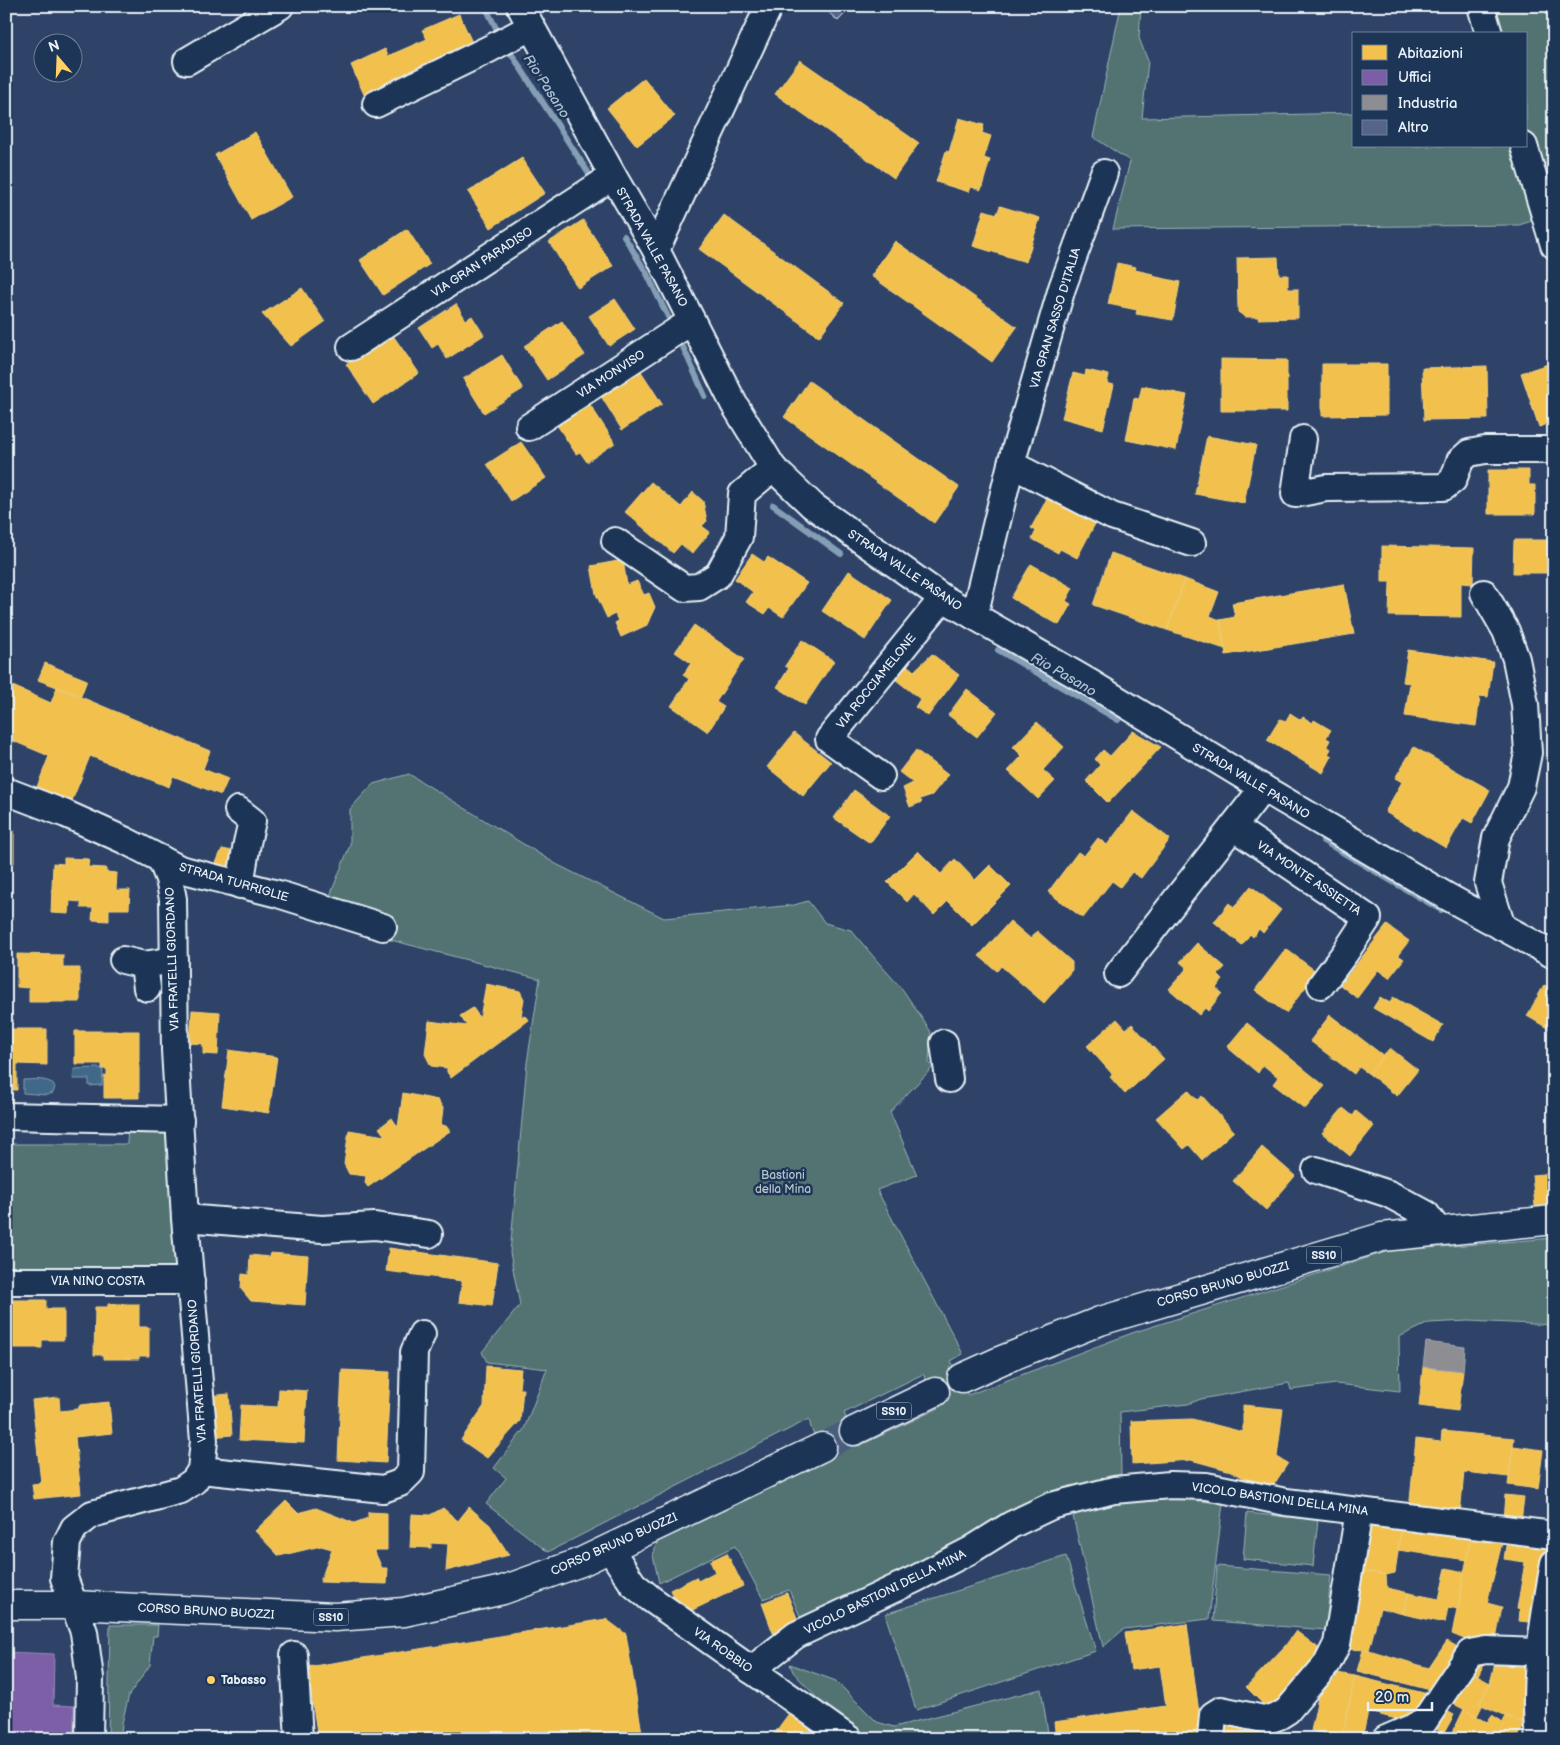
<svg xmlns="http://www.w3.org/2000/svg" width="1560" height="1745" viewBox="0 0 1560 1745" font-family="'Balsamiq Sans',sans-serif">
<rect width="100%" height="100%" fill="#2e4367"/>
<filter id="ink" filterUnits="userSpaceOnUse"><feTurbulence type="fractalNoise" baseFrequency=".02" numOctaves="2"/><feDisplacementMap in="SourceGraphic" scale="10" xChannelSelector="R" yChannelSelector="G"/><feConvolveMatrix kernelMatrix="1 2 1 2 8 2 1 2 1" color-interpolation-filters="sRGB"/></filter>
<g filter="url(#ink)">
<g fill="#527373" stroke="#9db2b6" fill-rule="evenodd">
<polygon points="1121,6 1141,6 1139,38 1148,61 1142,118 1354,113 1354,146 1526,146 1526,34 1496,34 1489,6 1554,6 1554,163 1530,166 1545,217 1519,225 1113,229 1130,161 1093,137"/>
<path d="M409 774 556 864 664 918 794 905 808 901 825 923 851 930 878 962 903 990 931 1032 929 1064 933 1067 890 1112 917 1175 877 1190 963 1354 951 1361 968 1395 1132 1333 1389 1251 1554 1238V1325L1468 1321 1429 1323 1399 1337 1400 1391 1336 1384 1291 1390 1289 1383 1201 1399 1188 1404 1120 1412 1121 1474 1066 1491 957 1546 802 1621 789 1590 763 1599 735 1546 659 1583 653 1555 657 1542 669 1532 826 1462 811 1428 809 1419 548 1552 486 1504 506 1478 494 1468 524 1429 547 1369 487 1362 482 1352 520 1305 510 1253 527 1063 540 979 322 922 324 911 350 845V809L373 784ZM923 1374 939 1408 859 1446 844 1413Z"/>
<polygon points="128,1125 170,1126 180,1260 173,1269 6,1273 6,1144 127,1144"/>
<polygon points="1175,1493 1198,1501 1223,1503 1209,1619 1124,1629 1103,1647 1073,1516 1073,1508"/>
<polygon points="1247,1513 1318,1520 1313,1566 1243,1559"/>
<polygon points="1066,1556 1096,1651 916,1710 885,1614"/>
<polygon points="1217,1566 1331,1575 1326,1630 1213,1621"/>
<polygon points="110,1625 158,1625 157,1636 153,1636 150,1665 129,1695 122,1723 121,1739 108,1739"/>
<polygon points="790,1664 836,1681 877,1722 894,1727 1041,1689 1049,1739 868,1739 828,1710 793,1672"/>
</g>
<g fill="#416789" stroke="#849eb5">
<polygon points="98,1068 103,1069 102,1085 89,1086 89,1079 73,1079 74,1069"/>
<path d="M23 1080C34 1080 49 1077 55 1087L53 1093 47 1095 23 1093Z"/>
</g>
<g fill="#f2c14e" stroke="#efcf81">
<polygon points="459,14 476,51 366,99 351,65 385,49 388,56 427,39 422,30"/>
<polygon points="800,60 919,143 894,178 775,94"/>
<polygon points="644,78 675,116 637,146 607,108"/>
<polygon points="959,118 984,125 982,133 991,136 984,158 990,160 981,190 971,187 969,192 936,182 946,151 949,152"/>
<polygon points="255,132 292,197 251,220 215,155"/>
<polygon points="522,158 545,193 491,228 468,192"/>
<polygon points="1000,206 1040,218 1026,262 973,246 984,210 997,214"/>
<polygon points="724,215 844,303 819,337 699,249"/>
<polygon points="583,220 613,266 578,288 549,242"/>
<polygon points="407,229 430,264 383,295 360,260"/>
<polygon points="895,241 1017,327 992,362 871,276"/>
<polygon points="1278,257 1279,275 1288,275 1288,289 1298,289 1298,318 1258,319 1259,317 1245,317 1238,312 1237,258"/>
<polygon points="1117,263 1136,267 1135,270 1153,274 1152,276 1180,282 1173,320 1136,314 1137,310 1108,304"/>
<polygon points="302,288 325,322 291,346 262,314"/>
<polygon points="615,299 635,329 609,346 589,316"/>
<polygon points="456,304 466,320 472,316 484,335 447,359 438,344 432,348 419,328"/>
<polygon points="562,321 585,355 547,380 524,346"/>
<polygon points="392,334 419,373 373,404 346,364"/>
<polygon points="502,355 523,389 484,413 463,379"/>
<polygon points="1221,359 1287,360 1287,411 1221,411"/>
<polygon points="1554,362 1554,422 1539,427 1521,373"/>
<polygon points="1322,364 1387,364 1387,415 1322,416"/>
<polygon points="1487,366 1488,419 1424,420 1422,368"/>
<polygon points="639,368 662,404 622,430 599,393"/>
<polygon points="1086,370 1109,375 1107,383 1114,385 1103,429 1062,418 1073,373 1085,376"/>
<polygon points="809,381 959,487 934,523 784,417"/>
<polygon points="1142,386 1187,395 1176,450 1126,440 1134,398 1139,399"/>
<polygon points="589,403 615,443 587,462 580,452 576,454 557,425"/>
<polygon points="1207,436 1256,445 1244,503 1195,494"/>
<polygon points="521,442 546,478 511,501 487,464"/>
<polygon points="1488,470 1529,470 1529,485 1535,485 1535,514 1488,514"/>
<polygon points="651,482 681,507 693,492 703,501 707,521 702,526 710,532 692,554 681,544 673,553 625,512"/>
<polygon points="1048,497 1096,522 1077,558 1060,549 1058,553 1032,539 1036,531 1031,528"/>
<polygon points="1514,540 1549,540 1548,573 1513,573"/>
<polygon points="1382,546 1474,548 1473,584 1461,583 1461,617 1389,616 1390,582 1382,582"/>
<polygon points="1111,553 1185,579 1167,630 1093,605"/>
<polygon points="752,554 764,562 768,557 807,583 783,617 769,608 765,614 746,602 753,592 735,579"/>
<polygon points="623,560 627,585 637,581 644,595 649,593 655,607 647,625 621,637 615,623 618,621 615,614 607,618 596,594 591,566"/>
<polygon points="1031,564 1073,588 1066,601 1071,604 1059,625 1011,598"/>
<polygon points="849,571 892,600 865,640 822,611"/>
<polygon points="1185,579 1219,592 1210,616 1220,620 1225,649 1167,630"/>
<polygon points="1344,584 1354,634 1226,655 1220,620 1235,617 1232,603"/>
<polygon points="694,625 744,659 716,702 724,707 708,732 671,706 689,679 683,675 691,663 675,652"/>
<polygon points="802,640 834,661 805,705 777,687 789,668 785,666"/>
<polygon points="1408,650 1493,662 1488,697 1480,696 1476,726 1405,716 1410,683 1403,682"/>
<polygon points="932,654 959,675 928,716 915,707 920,699 895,679 907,665 914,671"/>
<polygon points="45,663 87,680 81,696 38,680"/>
<polygon points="6,683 51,703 57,687 210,751 203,769 228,779 221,795 173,776 169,787 90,756 70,806 35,792 49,756 6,738"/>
<polygon points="967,689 997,712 977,737 948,715"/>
<polygon points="1290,713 1301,720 1303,717 1313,723 1314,720 1331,730 1326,738 1330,740 1327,746 1331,749 1328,754 1332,756 1323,773 1267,740 1280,719 1286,722"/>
<polygon points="1037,722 1064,747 1043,770 1055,781 1038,799 1008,771 1022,756 1013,747"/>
<polygon points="1133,731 1161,747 1108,803 1086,781 1100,765 1095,759 1103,750 1110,756"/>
<polygon points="794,733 831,762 803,796 767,767"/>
<polygon points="1414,747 1490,790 1472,823 1463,818 1446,848 1385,812 1402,782 1395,778"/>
<polygon points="916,750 948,775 932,795 920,799 922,802 910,807 903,788 913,783 899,772"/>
<polygon points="854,790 890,816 870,843 834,818"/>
<polygon points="1133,811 1170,839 1141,878 1132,872 1120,887 1112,881 1083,918 1048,892 1078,852 1084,856 1098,838 1107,845"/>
<rect x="6" y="830" width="8" height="33"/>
<polygon points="222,849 238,852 235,870 216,863"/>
<polygon points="918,851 941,874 955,859 975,880 990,865 1011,886 972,925 948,901 934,915 914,894 907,902 887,882"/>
<polygon points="64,858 89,859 88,867 106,868 106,872 117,873 116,890 130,890 129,909 109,909 109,921 92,920 93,908 81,908 81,902 70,901 69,914 51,913 53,863 64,864"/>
<polygon points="1251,886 1281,910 1263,933 1259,929 1253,937 1250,934 1242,945 1214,922 1229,903 1234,907"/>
<polygon points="1010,921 1031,939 1037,931 1072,962 1072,970 1044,1003 1001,966 997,971 979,956"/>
<polygon points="1387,925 1409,941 1398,955 1404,959 1389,978 1378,970 1357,998 1340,985"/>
<polygon points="1197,943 1225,967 1218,975 1223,980 1216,988 1222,993 1208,1011 1205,1008 1199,1015 1169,989 1187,968 1180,962"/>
<polygon points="1286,949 1317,972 1286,1013 1255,990"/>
<polygon points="17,954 63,955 63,968 80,968 80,1002 29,1002 29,988 17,987"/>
<polygon points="486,984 520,991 524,999 521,1016 527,1017 529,1020 451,1078 447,1072 447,1068 431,1066 425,1054 429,1021 467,1026 460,1016 473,1008 480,1018"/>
<polygon points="1544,985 1554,989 1554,1032 1527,1016"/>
<polygon points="1380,997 1390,1003 1393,997 1443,1025 1433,1042 1373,1008"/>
<polygon points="192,1010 220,1012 218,1055 203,1054 203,1044 190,1043"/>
<polygon points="1330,1015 1384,1056 1369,1074 1359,1067 1354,1074 1310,1041"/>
<polygon points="1117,1019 1126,1029 1132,1024 1164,1059 1125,1094 1110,1077 1113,1075 1087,1046"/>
<polygon points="1247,1023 1325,1086 1305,1109 1273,1084 1278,1077 1263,1065 1258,1073 1227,1047"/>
<polygon points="6,1029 47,1029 47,1065 17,1064 17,1090 6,1090"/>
<polygon points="75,1031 139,1031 139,1098 104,1098 104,1076 107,1075 107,1069 102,1069 102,1064 75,1064"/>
<polygon points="1390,1048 1418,1070 1397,1096 1369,1074"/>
<polygon points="229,1050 277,1057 269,1113 222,1106"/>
<polygon points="1188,1090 1197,1100 1202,1096 1234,1131 1202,1160 1189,1145 1184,1149 1156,1118"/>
<polygon points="403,1093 438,1100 443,1108 441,1125 446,1126 450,1131 368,1187 365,1183 366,1176 349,1174 344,1164 349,1130 385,1136 379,1128 392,1118 398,1127"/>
<polygon points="1343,1108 1353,1116 1356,1111 1374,1126 1350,1156 1322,1133"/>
<polygon points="1262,1147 1295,1176 1266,1210 1233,1181"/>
<polygon points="1554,1173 1554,1204 1535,1206 1532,1175"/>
<polygon points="389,1248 498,1263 492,1306 459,1302 462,1281 386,1271"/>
<polygon points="270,1253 308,1256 305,1305 251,1301 241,1289 242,1274 249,1275 250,1255 270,1257"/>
<polygon points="7,1300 46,1300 46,1309 64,1309 64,1340 42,1340 42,1348 6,1348"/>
<polygon points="108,1304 139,1304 139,1327 149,1327 149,1356 139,1356 139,1359 104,1359 104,1355 94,1355 95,1307 108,1307"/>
<polygon points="486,1366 521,1369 519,1389 523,1389 520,1421 487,1458 461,1440 484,1406"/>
<polygon points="1423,1367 1463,1371 1458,1411 1419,1406"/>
<polygon points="342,1370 390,1372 386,1463 338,1460"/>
<polygon points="279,1389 307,1391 304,1443 239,1440 241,1405 278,1407"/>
<polygon points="229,1394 232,1435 211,1437 208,1396"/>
<polygon points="59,1397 60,1411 78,1409 80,1405 109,1402 112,1433 75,1437 81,1494 34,1499 32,1484 41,1483 32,1400"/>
<polygon points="1243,1405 1283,1409 1277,1457 1288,1463 1269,1492 1231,1471 1191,1460 1132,1464 1131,1421 1192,1419 1243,1432"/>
<polygon points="1442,1431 1514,1438 1509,1477 1464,1472 1460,1515 1409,1510 1416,1439 1441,1442"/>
<polygon points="1513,1446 1543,1450 1538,1489 1508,1485"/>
<polygon points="1505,1495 1524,1497 1521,1522 1503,1520"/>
<polygon points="286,1501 298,1513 316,1508 354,1523 368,1518 368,1512 387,1513 387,1550 374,1550 382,1568 388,1568 387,1584 320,1582 332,1549 321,1546 279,1556 255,1531"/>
<polygon points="469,1507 490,1525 509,1555 446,1571 448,1544 431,1543 431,1548 410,1547 412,1514 430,1515 443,1508 458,1521"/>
<polygon points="1402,1523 1395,1573 1386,1575 1361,1571 1368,1525"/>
<polygon points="1402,1523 1472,1533 1467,1560 1398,1550"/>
<polygon points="1472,1533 1503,1539 1487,1603 1502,1607 1495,1645 1469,1641 1452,1634"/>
<polygon points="1507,1539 1553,1546 1539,1623 1519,1621 1520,1610 1517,1609 1525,1562 1504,1559"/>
<polygon points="727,1553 743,1586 682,1615 670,1590 696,1577 698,1581 715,1572 710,1561"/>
<polygon points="1446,1568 1464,1572 1458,1609 1448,1607 1445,1623 1403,1614 1409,1593 1439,1599"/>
<polygon points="1361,1571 1386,1575 1387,1588 1409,1593 1403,1614 1380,1608 1369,1650 1343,1649"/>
<polygon points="787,1593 799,1623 773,1633 762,1603"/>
<polygon points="606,1619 626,1634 643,1739 318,1739 307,1667"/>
<polygon points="1187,1624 1202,1735 1179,1739 1056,1739 1054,1722 1166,1706 1160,1666 1131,1670 1125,1633"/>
<polygon points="1296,1631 1321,1650 1269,1710 1246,1687 1285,1646"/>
<polygon points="1447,1641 1463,1650 1434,1691 1357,1671 1363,1650 1369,1650 1429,1668"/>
<polygon points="1497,1656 1535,1658 1525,1724 1479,1704 1490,1683"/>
<polygon points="1488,1657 1478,1676 1464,1669"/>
<polygon points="1545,1660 1554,1663 1554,1704 1544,1699"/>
<polygon points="1464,1669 1490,1683 1479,1704 1482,1706 1477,1716 1446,1700"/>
<polygon points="1337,1673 1355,1676 1342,1737 1311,1731 1322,1678 1335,1680"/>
<polygon points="1355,1676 1432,1695 1409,1722 1368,1712 1362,1739 1342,1739"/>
<polygon points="1437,1706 1454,1715 1444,1733 1427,1725"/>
<polygon points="1464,1709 1487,1722 1492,1715 1503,1722 1506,1716 1525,1724 1517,1739 1465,1739 1453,1732"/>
<polygon points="790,1712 825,1739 772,1739 771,1738"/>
<polygon points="1221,1719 1282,1728 1280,1739 1220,1739"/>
</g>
<polygon fill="#7b5ea7" stroke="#9c8abf" points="6,1652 54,1654 53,1705 74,1706 74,1739 6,1739"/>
<polygon fill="#8d8d92" stroke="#a8abb1" points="1426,1342 1465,1347 1463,1371 1423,1367"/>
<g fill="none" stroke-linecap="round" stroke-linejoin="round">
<g stroke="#849eb5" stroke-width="6">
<polyline points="485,6 500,36"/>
<polyline points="507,47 591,177"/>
<polyline points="624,236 646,272 673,327"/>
<polyline points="678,336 705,396"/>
<polyline points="773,505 841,554"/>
<polyline points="998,650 1118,720"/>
<polyline points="1323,841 1441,910"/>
</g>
</g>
<polygon fill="#56648c" stroke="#e8f1f8" points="822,6 848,6 850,8 838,21"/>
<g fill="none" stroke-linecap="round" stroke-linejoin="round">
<polyline stroke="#4a5d7d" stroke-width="28" stroke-dasharray="28 14" stroke-linecap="butt" points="822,1447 854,1431"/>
<g stroke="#e8f1f8" stroke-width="30">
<g id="minor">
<polyline points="520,6 613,176 656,250 734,404 773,468 813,506 943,598 1092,684 1263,788 1448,897 1554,955"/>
<polyline points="1481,6 1489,34"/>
<polyline points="187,61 280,6"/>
<polyline points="376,104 489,49 531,27"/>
<polyline points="1524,146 1554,245"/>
<polyline points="656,250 769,6"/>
<polyline points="351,347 613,176"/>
<polyline points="529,427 692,321"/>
<polyline points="1303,439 1295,494 1326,488 1444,487 1453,480 1460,461 1469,453 1485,450 1554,450"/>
<polyline points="1011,464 1112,516 1192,543"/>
<polyline points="615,541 684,588 699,587 718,575 739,537 742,494 773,468"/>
<polyline points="1484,593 1506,631 1516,659 1525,704 1528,753 1521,787 1496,838 1488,883 1502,927"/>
<polyline points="974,616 1011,464 1062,288 1104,173"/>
<polyline points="881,776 829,739 943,598"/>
<polyline points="6,791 66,814 126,841 180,869 278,894 383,927"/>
<polyline points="238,810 252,821 247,843 240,885"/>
<polyline points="1233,827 1368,918 1345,953 1321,985"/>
<polyline points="123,960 144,965 174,960"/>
<polyline points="144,965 147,988"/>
<polyline points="1118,974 1263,788"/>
<polyline points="944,1043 949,1079"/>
<polyline points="6,1116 180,1120"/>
<polyline points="1316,1170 1389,1194 1426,1214 1438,1230"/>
<polyline points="185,1218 322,1229 375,1226 429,1234"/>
<polyline points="6,1281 191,1281"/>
<polyline points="201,1470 383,1489 400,1483 411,1472 414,1352 422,1334"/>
<polyline points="610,1549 633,1584 651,1599 849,1739"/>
<polyline points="294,1655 299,1739"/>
<polyline points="751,1670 796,1635 915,1579 971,1550 1011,1525 1051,1506 1114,1490 1170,1485 1206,1486 1286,1502 1554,1535"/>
<polyline points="89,1739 90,1678 84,1632 64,1578 67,1542 74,1528 92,1514 181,1490 194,1481 201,1470 204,1441 185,1218 175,1050 173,899 169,879 161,859"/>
<polyline points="1211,1739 1213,1715 1221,1710 1268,1720 1279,1716 1287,1711 1327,1664 1337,1644 1359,1511"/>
<polyline points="1386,1739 1423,1723 1470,1653 1486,1650 1539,1652"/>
<path d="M1539 1739C1532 1680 1544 1621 1554 1563"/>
</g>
</g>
<g stroke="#e8f1f8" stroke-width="31">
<g id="major">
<polyline points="962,1378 1002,1360 1100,1321 1382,1237 1554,1220"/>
<polyline points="854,1431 935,1392"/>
<polyline points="6,1605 74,1605 335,1617 404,1612 503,1590 581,1562 822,1447"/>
</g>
</g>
<use href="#minor" stroke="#1d3557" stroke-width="26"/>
<use href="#major" stroke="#1d3557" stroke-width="28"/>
</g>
</g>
<circle fill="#ffd166" stroke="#1d3557" stroke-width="2" cx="211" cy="1680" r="5"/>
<g text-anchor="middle" stroke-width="5" stroke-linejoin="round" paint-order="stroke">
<g fill="#1d3557" stroke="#abb9c8" stroke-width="1">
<rect x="1306.5" y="1246.5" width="35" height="17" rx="4"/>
<rect x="876.5" y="1402.5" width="35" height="17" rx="4"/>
<rect x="313.5" y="1608.5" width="35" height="17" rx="4"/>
</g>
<g font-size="11" font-weight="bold" fill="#e8f1f8">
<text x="1324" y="1259">SS10</text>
<text x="894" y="1415">SS10</text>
<text x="331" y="1621">SS10</text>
</g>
<g font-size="12" fill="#e8f1f8" stroke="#1d3557">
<text transform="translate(652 247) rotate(61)" y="4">STRADA VALLE PASANO</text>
<text transform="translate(482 262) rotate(-33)" y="4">VIA GRAN PARADISO</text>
<text transform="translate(1055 318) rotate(-73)" y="4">VIA GRAN SASSO D'ITALIA</text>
<text transform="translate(611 374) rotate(-33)" y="4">VIA MONVISO</text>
<text transform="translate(905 570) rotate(34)" y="4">STRADA VALLE PASANO</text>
<text transform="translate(876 681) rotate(-51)" y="4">VIA ROCCIAMELONE</text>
<text transform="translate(1251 781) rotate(31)" y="4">STRADA VALLE PASANO</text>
<text transform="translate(1309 878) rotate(34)" y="4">VIA MONTE ASSIETTA</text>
<text transform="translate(234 882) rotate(16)" y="4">STRADA TURRIGLIE</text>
<text transform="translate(172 959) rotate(-92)" y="4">VIA FRATELLI GIORDANO</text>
<text x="98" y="1285">VIA NINO COSTA</text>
<text transform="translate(1223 1284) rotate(-16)" y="4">CORSO BRUNO BUOZZI</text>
<text transform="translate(197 1371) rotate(-94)" y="4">VIA FRATELLI GIORDANO</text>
<text transform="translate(1280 1499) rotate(8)" y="4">VICOLO BASTIONI DELLA MINA</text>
<text transform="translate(614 1544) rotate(-24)" y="4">CORSO BRUNO BUOZZI</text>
<text transform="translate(885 1592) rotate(-26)" y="4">VICOLO BASTIONI DELLA MINA</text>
<text transform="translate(206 1611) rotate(3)" y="4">CORSO BRUNO BUOZZI</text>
<text transform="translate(723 1650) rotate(35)" y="4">VIA ROBBIO</text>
</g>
<g font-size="12" fill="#b4c5c9" stroke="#1d3557">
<text x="783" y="1179">Bastioni<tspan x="783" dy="14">della Mina</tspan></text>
</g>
<g font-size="12" font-weight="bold" fill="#e8f1f8" stroke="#1d3557" text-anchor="start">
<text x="221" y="1684">Tabasso</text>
</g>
<g font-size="14" font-style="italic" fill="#aec1d1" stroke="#1d3557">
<text transform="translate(547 86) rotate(57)" y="5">Rio Pasano</text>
<text transform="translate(1064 674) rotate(30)" y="5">Rio Pasano</text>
</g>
</g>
<rect width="1560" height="1745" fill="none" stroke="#1d3557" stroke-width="25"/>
<rect x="12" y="12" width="1535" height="1720" fill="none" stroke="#e8f1f8" stroke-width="2" filter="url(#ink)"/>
<rect x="1352" y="32" width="175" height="115" fill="#1d3557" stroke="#6e8097"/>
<rect x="1362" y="45" width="25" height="15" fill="#f2c14e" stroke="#6e8097"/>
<text x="1398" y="58" font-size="15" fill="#e8f1f8">Abitazioni</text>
<rect x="1362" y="70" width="25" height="15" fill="#7b5ea7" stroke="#6e8097"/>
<text x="1398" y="82" font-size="15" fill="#e8f1f8">Uffici</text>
<rect x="1362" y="95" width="25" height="15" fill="#8d8d92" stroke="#6e8097"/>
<text x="1398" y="108" font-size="15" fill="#e8f1f8">Industria</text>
<rect x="1362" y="120" width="25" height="15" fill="#56648c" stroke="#6e8097"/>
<text x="1398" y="132" font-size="15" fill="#e8f1f8">Altro</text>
<g transform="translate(58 58) rotate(341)"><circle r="24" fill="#1d3557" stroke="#6e8097"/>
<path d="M0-4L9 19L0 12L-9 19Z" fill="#ffd166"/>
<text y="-8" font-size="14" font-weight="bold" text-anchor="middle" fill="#e8f1f8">N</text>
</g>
<path d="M1368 1702v8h64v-8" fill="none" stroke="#e8f1f8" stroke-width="2.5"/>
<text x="1375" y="1702" font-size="15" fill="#e8f1f8" stroke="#1d3557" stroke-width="4" paint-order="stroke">20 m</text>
</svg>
